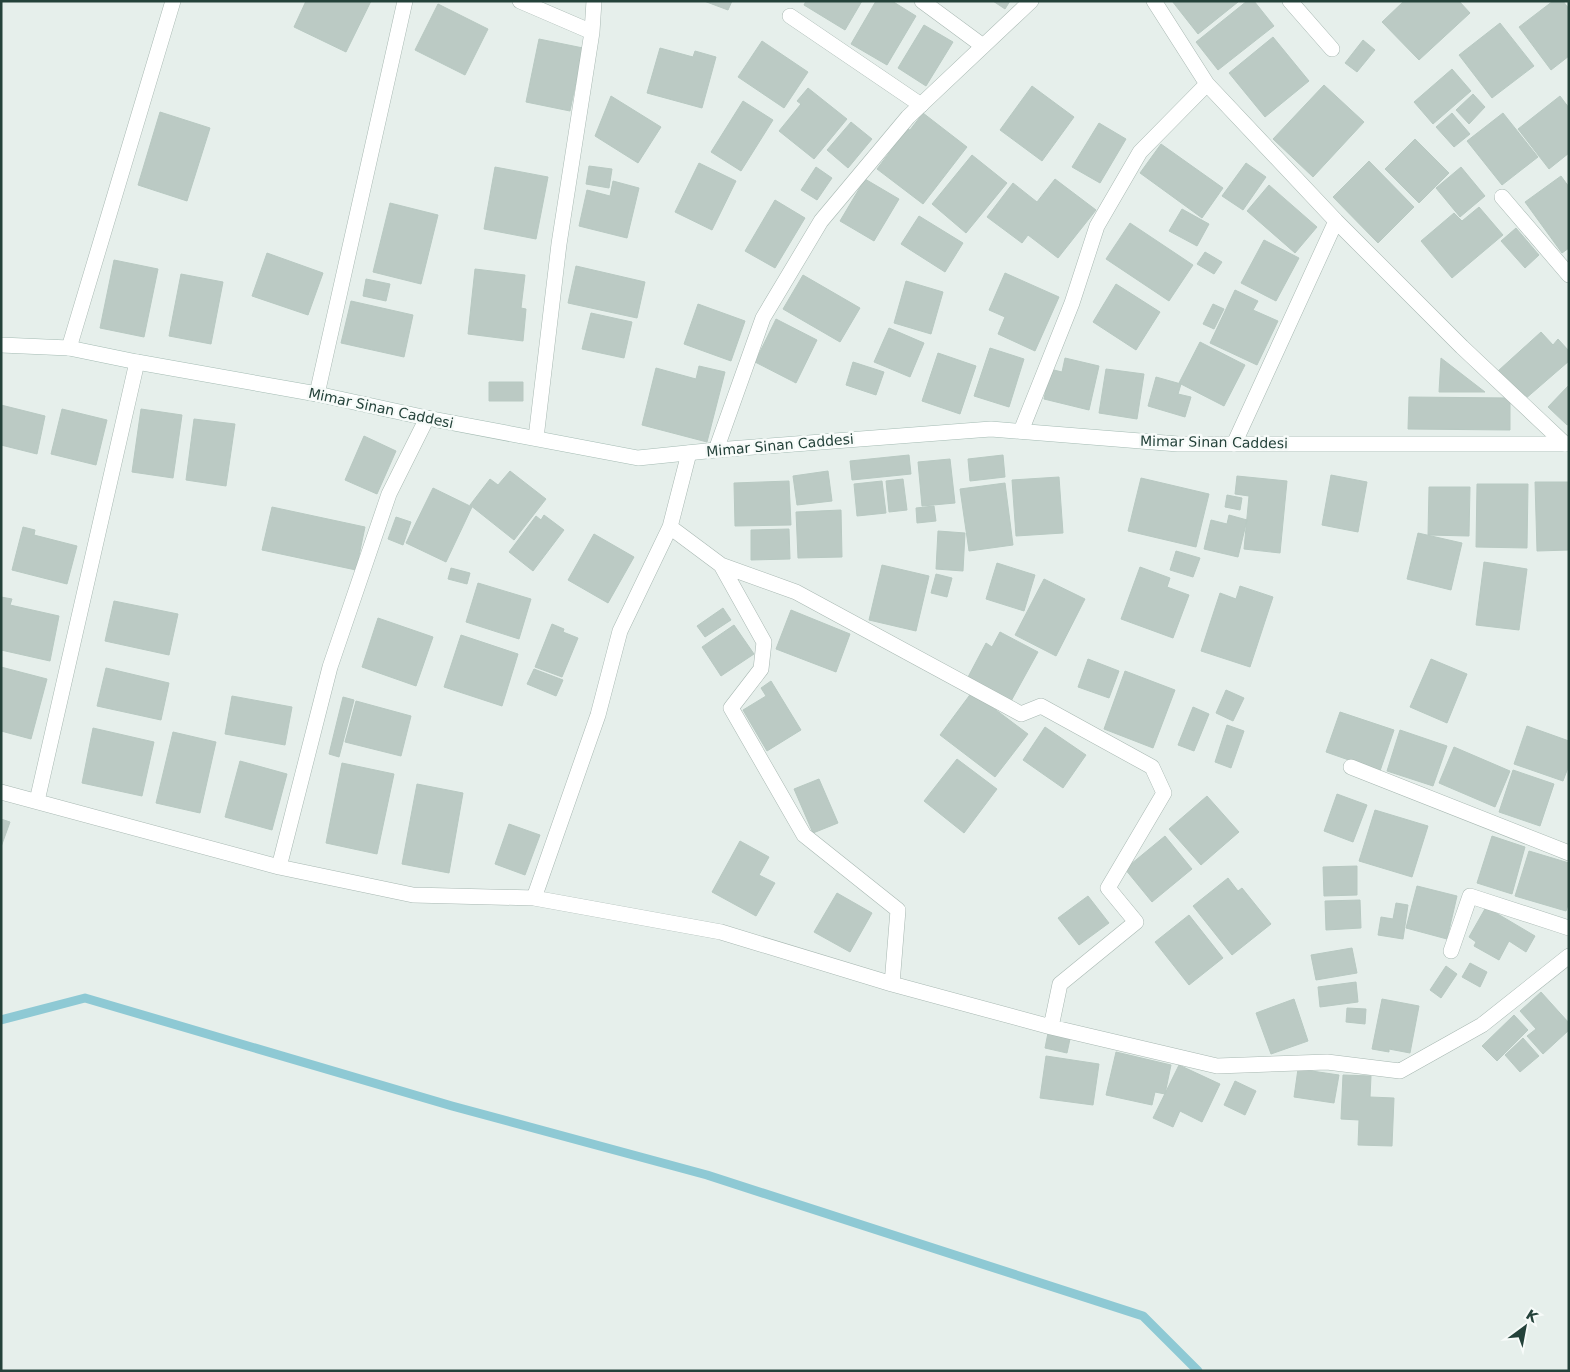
<svg xmlns="http://www.w3.org/2000/svg" width="1570" height="1372" viewBox="0 0 1570 1372" font-family="'DejaVu Sans',sans-serif">
  <style>
    .lines { fill: none; stroke-linecap: round; stroke-linejoin: round }
    .stream { stroke: #8ec9d4; stroke-width: 9 }
    .building { fill: #bbcac4; stroke: #b8c9c2 }
    .lane-casing { stroke: #a8b8b2; stroke-width: 16 }
    .street-casing { stroke: #a8b8b2; stroke-width: 16 }
    .secondary-casing { stroke: #a4bbb3; stroke-width: 16 }
    .lane { stroke: #fff; stroke-width: 15 }
    .street { stroke: #fff; stroke-width: 15 }
    .secondary { stroke: #fff; stroke-width: 15 }
    .labels { text-anchor: middle; dominant-baseline: central; stroke-width: 5; stroke-linejoin: round; paint-order: stroke }
    .street-label { font-size: 14px; fill: #24423a; stroke: #f7fbf9 }
  </style>
  <rect width="100%" height="100%" fill="#e6efeb"/>
  <g class="lines">
    <path class="stream" d="M1 1020 85 998 452 1106 707 1175 1143 1316 1198 1371"/>
  </g>
  <path class="building" d="M306 1H371L346 52 294 27Z
    M704 1H732L728 10Z
    M806 1H862L845 30 804 5Z
    M876 1H892L916 16 887 65 851 44Z
    M993 1H1010L1005 9Z
    M1172 1H1237L1238 2 1198 34Z
    M1247 1H1254L1274 26 1218 70 1196 42Z
    M1404 1H1459L1470 13 1419 60 1382 22Z
    M1553 1H1563L1569 9V56L1551 70 1519 27Z
    M438 4 488 29 465 75 415 50Z
    M1500 23 1534 66 1492 98 1459 55Z
    M924 25 953 42 926 86 898 68Z
    M1273 37 1309 81 1265 117 1229 73Z
    M539 39 583 48 570 111 526 102Z
    M1363 40 1375 50 1357 72 1345 63Z
    M762 41 808 72 784 108 738 77Z
    M660 48 693 57 695 51 716 57 702 108 647 93Z
    M1452 69 1471 91 1433 124 1414 102Z
    M1324 85 1364 122 1313 177 1273 139Z
    M1032 86 1074 117 1042 161 1000 130Z
    M808 88 847 119 814 159 779 131 801 104 797 101Z
    M1473 94 1485 107 1469 124 1456 110Z
    M611 96 661 127 638 163 595 136Z
    M1560 96 1569 108V153L1549 169 1518 129Z
    M743 101 773 120 741 171 711 152Z
    M160 112 210 128 187 201 138 185Z
    M923 113 967 147 923 204 877 169 907 129 910 130Z
    M1452 113 1470 134 1454 147 1436 127Z
    M1503 113 1538 157 1502 185 1467 141Z
    M851 122 872 139 848 168 827 150Z
    M1099 123 1126 139 1100 183 1072 167Z
    M1415 139 1449 173 1419 203 1385 169Z
    M1161 144 1223 188 1202 218 1140 173Z
    M972 155 1007 183 966 233 932 204Z
    M1369 161 1414 207 1378 243 1333 197Z
    M699 163 736 181 712 230 675 212Z
    M1246 163 1266 177 1243 210 1222 196Z
    M589 166 612 169 609 188 586 184Z
    M495 167 548 177 536 239 484 229Z
    M816 167 832 178 817 200 801 190Z
    M1461 167 1485 196 1460 217 1436 188Z
    M1561 176 1569 187V248L1562 253 1525 202Z
    M865 179 899 199 874 241 840 221Z
    M1055 179 1096 210 1058 258 1028 235 1022 243 987 217 1013 183 1037 202Z
    M613 181 639 188 627 238 579 226 587 190 610 196Z
    M1269 185 1317 227 1295 253 1247 211Z
    M775 200 805 218 775 268 745 251Z
    M390 203 438 215 421 284 373 272Z
    M1479 207 1503 235 1452 278 1421 241 1454 213 1462 221Z
    M1182 209 1209 224 1197 246 1169 231Z
    M919 216 963 243 945 272 901 244Z
    M1130 223 1193 265 1169 301 1106 259Z
    M1516 228 1539 255 1525 268 1501 241Z
    M1264 240 1299 258 1276 301 1241 283Z
    M1205 252 1222 262 1214 274 1197 264Z
    M267 253 323 273 308 315 252 296Z
    M114 260 158 269 144 337 100 328Z
    M576 266 645 282 637 318 568 303Z
    M475 269 525 275 521 308 526 309 523 341 468 334Z
    M1005 273 1059 297 1035 351 998 334 1005 317 989 310Z
    M181 274 223 282 211 344 169 336Z
    M803 275 860 308 840 342 783 309Z
    M366 279 390 284 386 301 363 296Z
    M906 281 943 292 931 334 894 323Z
    M1116 284 1160 312 1136 350 1093 322Z
    M1235 290 1258 301 1253 310 1278 321 1257 365 1210 343Z
    M351 301 413 315 404 357 341 343Z
    M698 304 745 321 731 361 684 344Z
    M1213 304 1224 309 1214 329 1203 324Z
    M591 313 632 322 624 358 582 349Z
    M776 319 817 340 796 383 755 362Z
    M889 328 924 343 910 377 874 362Z
    M1541 332 1553 345 1558 339 1569 351V361L1524 400 1498 371Z
    M1200 342 1245 365 1224 406 1179 383Z
    M990 348 1024 359 1009 407 974 396Z
    M938 353 976 366 960 414 922 401Z
    M1065 358 1099 366 1089 410 1044 399 1050 369 1062 372Z
    M1441 358 1485 392H1439Z
    M853 362 884 372 876 395 846 385Z
    M699 366 725 372 707 442 642 425 656 368 696 379Z
    M1106 369 1144 374 1137 419 1099 413Z
    M1156 377 1181 384 1178 394 1191 397 1185 417 1148 406Z
    M489 382H523V401H489Z
    M1569 385V424L1567 425 1548 407Z
    M1409 397 1510 398V430L1408 429Z
    M1 405 45 416 37 454 1 445Z
    M62 409 107 420 96 465 51 454Z
    M141 409 182 415 173 478 132 472Z
    M194 419 235 424 226 486 186 480Z
    M364 436 396 451 377 494 345 480Z
    M909 455 911 474 852 480 850 461Z
    M1003 455 1005 477 970 481 968 459Z
    M950 459 955 503 922 506 918 462Z
    M510 471 546 499 514 540 470 505 490 479 498 485Z
    M828 471 832 501 797 505 793 476Z
    M1331 475 1367 482 1358 532 1322 525Z
    M1237 476 1287 481 1280 553 1244 549 1249 496 1235 494Z
    M1059 477 1063 533 1016 536 1012 480Z
    M1141 478 1209 494 1196 547 1128 531Z
    M903 479 907 510 889 512 886 481Z
    M789 481 791 525 735 526 734 483Z
    M882 481 886 513 857 516 854 484Z
    M1535 482H1569V550L1537 551Z
    M1005 483 1013 545 969 551 960 489Z
    M1477 484H1528L1527 548 1476 547Z
    M1429 487H1470L1469 536 1428 535Z
    M433 488 472 507 446 562 406 543Z
    M1227 495 1242 498 1240 510 1225 507Z
    M934 506 936 521 917 523 916 508Z
    M272 507 365 527 356 570 262 550Z
    M841 510 842 557 798 558 796 512Z
    M544 515 564 530 533 571 509 552 536 516 541 520Z
    M1229 515 1247 520 1238 557 1204 549 1211 520 1227 524Z
    M396 517 411 522 403 545 388 539Z
    M23 527 35 530 34 535 77 546 67 584 12 570Z
    M789 529 790 559 751 560V530Z
    M938 531 965 533 963 571 936 569Z
    M1418 533 1462 543 1451 590 1407 579Z
    M594 534 634 557 608 603 568 580Z
    M1176 551 1200 558 1193 577 1170 570Z
    M1484 562 1527 569 1519 630 1476 625Z
    M997 563 1035 575 1024 611 986 599Z
    M882 565 929 576 916 631 869 620Z
    M1140 567 1170 578 1167 587 1189 595 1173 638 1121 619Z
    M451 568 470 573 467 584 448 579Z
    M936 574 952 578 947 597 931 593Z
    M1044 579 1085 599 1056 656 1015 635Z
    M478 583 531 599 519 639 466 622Z
    M1240 586 1273 597 1250 667 1201 651 1220 593 1236 599Z
    M1 597 12 599 10 605 59 616 50 661 1 650Z
    M114 601 178 614 169 655 105 641Z
    M723 608 731 620 705 637 697 626Z
    M791 610 850 634 836 672 776 649Z
    M378 618 433 637 416 686 362 667Z
    M552 624 564 629 563 632 578 638 562 677 535 667Z
    M734 625 754 654 721 676 702 647Z
    M1000 632 1038 652 1010 703 967 679 986 643 992 647Z
    M461 635 518 654 502 706 444 687Z
    M1088 659 1119 671 1109 698 1078 687Z
    M1431 659 1467 674 1447 723 1410 707Z
    M1 667 47 679 31 739 1 731Z
    M106 668 169 683 161 720 97 706Z
    M534 669 563 680 556 696 527 684Z
    M1125 671 1175 690 1153 748 1104 729Z
    M771 681 801 730 767 751 743 710 766 696 761 688Z
    M1226 690 1244 698 1233 721 1216 713Z
    M972 692 1028 734 995 777 940 735Z
    M232 696 292 707 285 745 225 734Z
    M343 697 354 700 339 757 329 754Z
    M356 701 411 716 401 756 345 742Z
    M1193 707 1209 714 1194 751 1178 745Z
    M1340 712 1394 730 1380 771 1326 752Z
    M1227 725 1244 731 1231 768 1215 762Z
    M1527 726 1569 741V765L1563 781 1514 764Z
    M1045 727 1086 755 1063 788 1023 760Z
    M93 728 154 742 142 796 82 783Z
    M1400 730 1447 746 1433 786 1387 771Z
    M173 732 216 742 200 813 156 803Z
    M1454 747 1510 771 1495 807 1439 783Z
    M957 759 997 789 964 833 924 801Z
    M240 761 287 774 272 830 225 817Z
    M342 763 394 774 377 854 326 843Z
    M1513 770 1554 784 1540 826 1499 812Z
    M819 779 838 823 813 833 794 789Z
    M417 784 463 793 449 873 402 864Z
    M1337 794 1367 805 1353 842 1324 831Z
    M1207 796 1239 832 1201 865 1169 829Z
    M1375 810 1428 826 1412 877 1359 861Z
    M1 819 10 822 1 847Z
    M509 824 540 835 525 875 495 864Z
    M1165 836 1192 869 1152 902 1125 869Z
    M1492 836 1525 847 1512 894 1477 883Z
    M740 841 769 857 759 875 775 883 756 916 712 892Z
    M1529 851 1569 863V902L1566 911 1515 896Z
    M1357 866V895L1324 896 1323 867Z
    M1228 878 1238 891 1242 888 1271 924 1232 955 1193 906Z
    M1417 886 1457 896 1447 939 1406 928Z
    M837 893 872 913 850 952 814 932Z
    M1088 896 1109 923 1079 945 1058 918Z
    M1360 900 1361 928 1326 930 1325 901Z
    M1396 903 1408 905 1403 939 1378 935 1381 917 1393 919Z
    M1486 907 1535 936 1526 952 1509 941 1499 960 1474 946 1476 942 1469 937Z
    M1189 915 1223 958 1189 985 1155 942Z
    M1352 948 1357 973 1316 980 1311 955Z
    M1470 963 1487 972 1480 987 1462 977Z
    M1446 966 1457 974 1441 998 1430 990Z
    M1356 982 1358 1002 1320 1007 1318 987Z
    M1541 992 1569 1023V1030L1543 1054 1527 1036 1536 1029 1520 1011Z
    M1294 999 1308 1041 1271 1054 1256 1013Z
    M1382 999 1419 1006 1410 1053 1389 1049V1052L1372 1049Z
    M1347 1008 1366 1009 1365 1024 1346 1022Z
    M1514 1015 1528 1030 1497 1061 1482 1046Z
    M1048 1033 1070 1039 1067 1053 1045 1048Z
    M1523 1038 1539 1056 1520 1072 1505 1055Z
    M1116 1052 1171 1065 1165 1094 1155 1092 1152 1105 1106 1095Z
    M1046 1056 1099 1064 1093 1105 1040 1098Z
    M1179 1065 1220 1084 1202 1122 1180 1111 1173 1127 1153 1118Z
    M1298 1069 1339 1075 1334 1103 1294 1097Z
    M1343 1075 1371 1076 1370 1097 1394 1098 1392 1146 1358 1145 1359 1120 1341 1119Z
    M1235 1081 1256 1091 1245 1115 1224 1105Z"/>
  <g class="lines">
    <g class="lane-casing">
      <path id="lane" d="M922 1 983 46
        M1290 1 1332 49
        M790 16 921 105
        M1502 197 1569 275
        M1451 951 1470 896 1569 928"/>
    </g>
    <g class="street-casing">
      <path id="street" d="M520 1 592 32
        M1154 1 1207 84 1336 221 1462 347 1565 444
        M69 348 173 1
        M317 394 405 1
        M1021 431 1072 303 1097 226 1140 152 1207 84
        M536 438 559 244 592 32 594 1
        M1234 444 1336 221
        M716 450 763 318 821 221 908 117 1031 1
        M670 527 721 565 796 592 1021 714 1041 706 1152 767 1164 793 1108 888 1136 922 1060 984 1051 1027
        M721 565 764 642 761 669 731 708 804 835 898 910 892 984
        M1351 767 1569 853
        M1 792 279 867 413 895 534 898 721 932 892 984 1051 1027 1217 1066 1327 1062 1400 1071 1482 1025 1569 956
        M37 801 137 362
        M279 867 330 667 389 494 427 418
        M534 898 598 715 620 631 670 527 689 453"/>
    </g>
    <g class="secondary-casing">
      <path id="secondary" d="M1 345 69 348 137 362 317 394 427 418 638 458 716 450 991 429 1178 444H1569"/>
    </g>
    <use href="#lane" class="lane"/>
    <use href="#street" class="street"/>
    <use href="#secondary" class="secondary"/>
  </g>
  <g class="labels">
    <g class="street-label">
      <text transform="translate(381 408) rotate(12)">Mimar Sinan Caddesi</text>
      <text transform="translate(1214 442) rotate(1)">Mimar Sinan Caddesi</text>
      <text transform="translate(780 445) rotate(-5)">Mimar Sinan Caddesi</text>
    </g>
  </g>
  <rect width="1570" height="1372" fill="none" stroke="#24423a" stroke-width="5"/>
  <g transform="translate(1525 1327) rotate(32)" stroke="#f7fbf9" stroke-width="4" paint-order="stroke">
  <path d="M0-4L9 19L0 12L-9 19Z" fill="#24423a"/>
  <text y="-8" font-size="14" font-weight="bold" text-anchor="middle" fill="#24423a">K</text>
  </g>
</svg>
